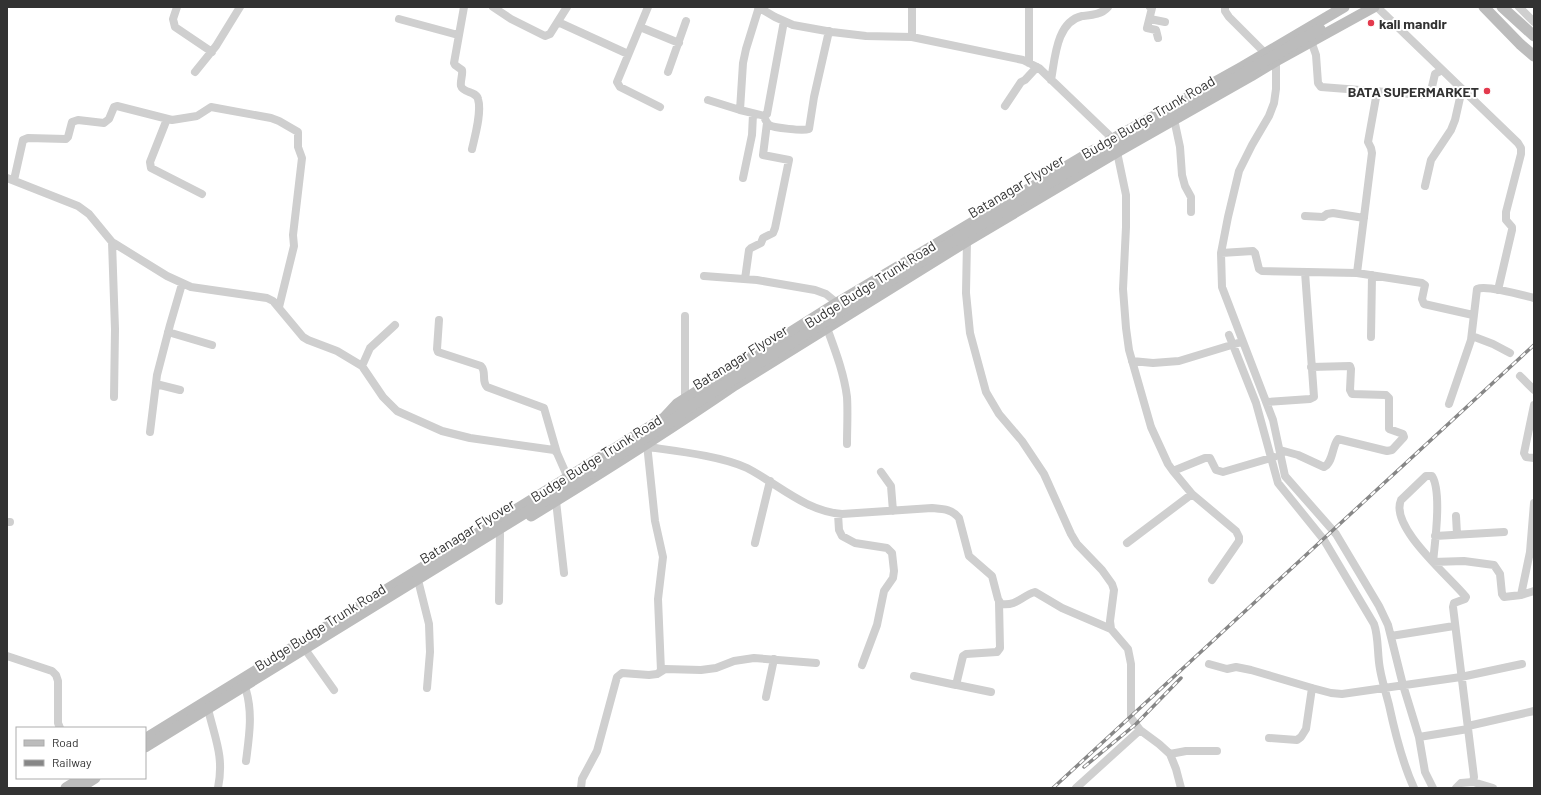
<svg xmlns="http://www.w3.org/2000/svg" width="1541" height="795" viewBox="0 0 1541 795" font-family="Barlow,sans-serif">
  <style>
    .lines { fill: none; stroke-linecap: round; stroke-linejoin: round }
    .street { stroke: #cfcfcf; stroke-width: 8 }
    .secondary { stroke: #bcbcbc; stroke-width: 11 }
    .rail-casing { stroke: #878787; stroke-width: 3.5 }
    .rail { stroke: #fff; stroke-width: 2; stroke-dasharray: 6; stroke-linecap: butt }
    .secondary-bridge { stroke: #bcbcbc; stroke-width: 11 }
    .poi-dot { fill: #e33a4d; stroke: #fff; stroke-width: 1.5 }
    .labels { text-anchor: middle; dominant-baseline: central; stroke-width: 4; stroke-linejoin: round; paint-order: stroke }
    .poi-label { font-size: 14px; font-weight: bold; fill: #323232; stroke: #fff; text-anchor: start }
    .street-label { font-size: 14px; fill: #323232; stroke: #fff }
  </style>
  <rect width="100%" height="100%" fill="#fff"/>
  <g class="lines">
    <path class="street" d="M177 7 173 19 175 27 212 52
      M464 7 454 63 455 65 462 70C463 75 460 81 461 86 463 93 476 91 478 99 482 112 475 136 472 149
      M493 7 511 19 545 36 550 34 567 7
      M648 7 617 82 620 87 660 107
      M758 7 775 17 793 25 832 32 866 36 912 37 1023 60 1039 68 1113 139 1117 152 1126 195V227L1123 289 1126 328 1129 350 1151 427 1168 464 1173 471 1192 494 1236 531 1239 537V541L1212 580
      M912 7V37
      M1029 7V63
      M1150 7 1152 8 1147 28 1156 30 1158 38
      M1225 7V11L1229 17 1265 53
      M1377 7 1518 143 1521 148V154L1506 212V220L1512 227V230L1498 290
      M1519 7 1534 22
      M399 19 458 35
      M1150 19 1165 22
      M558 22 628 54
      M640 27 679 43
      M1311 41 1316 55 1318 83 1321 87 1425 95 1429 94 1431 91 1435 74 1442 70
      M1276 61V89L1274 103 1269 116 1252 145 1239 171 1228 217 1221 253 1222 287 1273 420 1285 476 1336 534 1379 606 1388 625 1403 685 1419 737 1425 772 1433 788
      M195 72 216 46 240 7
      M668 72 686 21
      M1051 80C1055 59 1056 22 1082 16 1091 15 1101 15 1108 7
      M708 100 740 110 765 116 767 114 784 21
      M1005 106 1021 82 1025 80 1037 67
      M740 110 743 63 746 49 759 7
      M167 119 150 162 151 168 202 194
      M765 119C766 121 767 123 769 125 774 128 803 131 809 129L814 97 829 31
      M1174 119 1180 147 1182 175 1185 186 1191 197V212
      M7 178 78 206 89 214 112 242 167 276 191 287 267 298 273 301 303 337 308 340 337 351 362 366 383 397 397 411 442 431 470 438 554 450 557 453 568 478
      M743 178 752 135 753 114
      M14 180 23 140 28 138 66 139 68 137 72 122 78 120 104 123 109 119 114 107 117 106 172 120 197 116 211 107 271 118 279 121 298 132V147L302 158 293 235 294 246 279 307
      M1425 186 1431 160 1451 130 1455 120 1462 89
      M1305 216 1323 217 1327 214 1333 213 1364 218
      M967 241 966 293 970 333 986 392 999 414 1022 441 1044 474 1071 534 1077 544 1102 570 1112 584 1114 590 1110 621 1111 629 1128 649 1131 664V718L1140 730 1159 744 1170 754 1176 769 1181 788
      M112 242 115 329 114 397
      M1221 253 1253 251 1255 253 1259 269 1262 271 1357 273 1422 283 1425 285 1422 299 1424 304 1473 315
      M1357 273 1372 153 1371 148 1368 142 1377 92
      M704 276 757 280 815 290 826 294 837 303
      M745 279 749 250 751 248 761 243 763 238 773 233 775 228 789 160 763 155 767 123
      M439 320 437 349 438 352 481 366C487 372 481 381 487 387L544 408 557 453
      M827 328C835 350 844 373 847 397 848 412 847 429 847 444
      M168 332 212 345
      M1229 335 1256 403 1278 483 1324 540 1374 624C1379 638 1377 654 1380 669 1382 681 1386 693 1389 705 1395 733 1402 762 1414 788
      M1472 336 1493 344 1510 353
      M1371 337 1372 275
      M1132 361 1153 363 1179 361 1238 343
      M362 366 370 348 395 325
      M1520 376 1534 390
      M156 384 180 390
      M685 398V316
      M1267 402 1310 399 1314 397 1305 272
      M1449 404 1471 340 1477 289C1487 285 1522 295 1534 298
      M1534 405 1524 453 1526 457 1534 458
      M150 432 157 375 170 325 182 284
      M647 444 655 521 663 557 658 599 661 671
      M648 447C676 451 722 456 747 468 778 484 805 511 842 514L932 508C943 509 952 509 959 518L969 556 992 576 998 599 1001 604C1018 606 1021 596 1035 592L1062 608 1111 629
      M1280 450 1298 455 1324 467C1333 463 1332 446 1338 439L1387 451 1392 450 1404 437 1403 434 1389 429V398L1386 395 1352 394 1350 390 1351 369 1350 366 1311 367
      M1173 471 1205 458H1210L1216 470 1223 472 1274 457
      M881 472 891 486 893 511
      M556 501 564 573
      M838 514 839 530 842 536 855 543 887 548 892 553 894 571 893 578 884 591 877 625 862 665
      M1456 516 1457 534
      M7 522H10
      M1435 536 1504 532
      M755 543 770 481
      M1127 543 1192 494
      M419 584 429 624 430 652 427 688
      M1521 595 1530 552 1534 503
      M499 601 500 534
      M1391 636 1454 626
      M307 652 334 690
      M7 656 52 671 56 675 58 681V723L60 728
      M1209 664 1227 669 1236 667 1251 670 1312 688 1331 693 1342 694 1461 677 1522 664
      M914 676 956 685 963 656 966 654 997 652 1000 648 999 602
      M957 685 991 692
      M766 697 774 659
      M209 713C216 741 224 758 218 788
      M1468 726 1534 711
      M1419 737 1468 729
      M1269 738 1297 740 1301 737 1306 729 1312 688
      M1170 754 1186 751H1217
      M246 761C249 737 253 714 246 690
      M1473 782 1493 788
      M581 788 582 779 597 751 617 677 622 673 649 675 657 674 665 669 701 670 716 668 734 661 754 658 816 663
      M1076 788 1140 730
      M1456 788 1461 783 1473 782 1474 777 1453 607 1454 603 1465 599 1466 597C1450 577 1389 527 1401 500L1426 476H1432C1442 492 1435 542 1433 562L1464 561 1494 565 1500 574 1502 594 1504 597 1521 595 1534 591"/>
    <path class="secondary" d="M1484 7 1520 44 1534 56
      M1502 7 1534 36
      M1109 141 1242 67 1344 7
      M531 516C600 474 668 431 735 385L967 241 1117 152 1251 76 1276 61 1374 7
      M145 739 664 418 677 404 837 303 1094 150
      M66 788 82 778
      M79 788 95 778"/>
    <g class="rail-casing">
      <path id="rail" d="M1084 767 1136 724 1181 678
        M1053 788 1534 345"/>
    </g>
    <use href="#rail" class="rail"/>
    <path class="secondary-bridge" d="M145 747 582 478 672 421 691 406 958 238 1114 144 1222 86 1320 29"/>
  </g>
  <g class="poi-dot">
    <circle cx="1371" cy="23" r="4"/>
    <circle cx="1487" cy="91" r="4"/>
  </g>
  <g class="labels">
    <g class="poi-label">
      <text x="1379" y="23">kali mandir</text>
      <text x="1479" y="91" text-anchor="end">BATA SUPERMARKET</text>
    </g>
    <g class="street-label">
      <text transform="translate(1148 117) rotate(-30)">Budge Budge Trunk Road</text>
      <text transform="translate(1016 186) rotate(-31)">Batanagar Flyover</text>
      <text transform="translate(870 284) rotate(-32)">Budge Budge Trunk Road</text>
      <text transform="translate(740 357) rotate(-32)">Batanagar Flyover</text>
      <text transform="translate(596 458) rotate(-32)">Budge Budge Trunk Road</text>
      <text transform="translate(467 531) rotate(-32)">Batanagar Flyover</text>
      <text transform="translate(320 627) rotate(-32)">Budge Budge Trunk Road</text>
    </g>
  </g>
  <rect width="1541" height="795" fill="none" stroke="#323232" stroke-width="16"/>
  <rect x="16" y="727" width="130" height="52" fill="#ffffff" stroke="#adadad"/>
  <rect x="24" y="740" width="20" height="6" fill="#bcbcbc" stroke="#adadad"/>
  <text x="52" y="747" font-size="12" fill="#323232">Road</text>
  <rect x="24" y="760" width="20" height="6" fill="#878787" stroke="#adadad"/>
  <text x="52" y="767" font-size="12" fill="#323232">Railway</text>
</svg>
